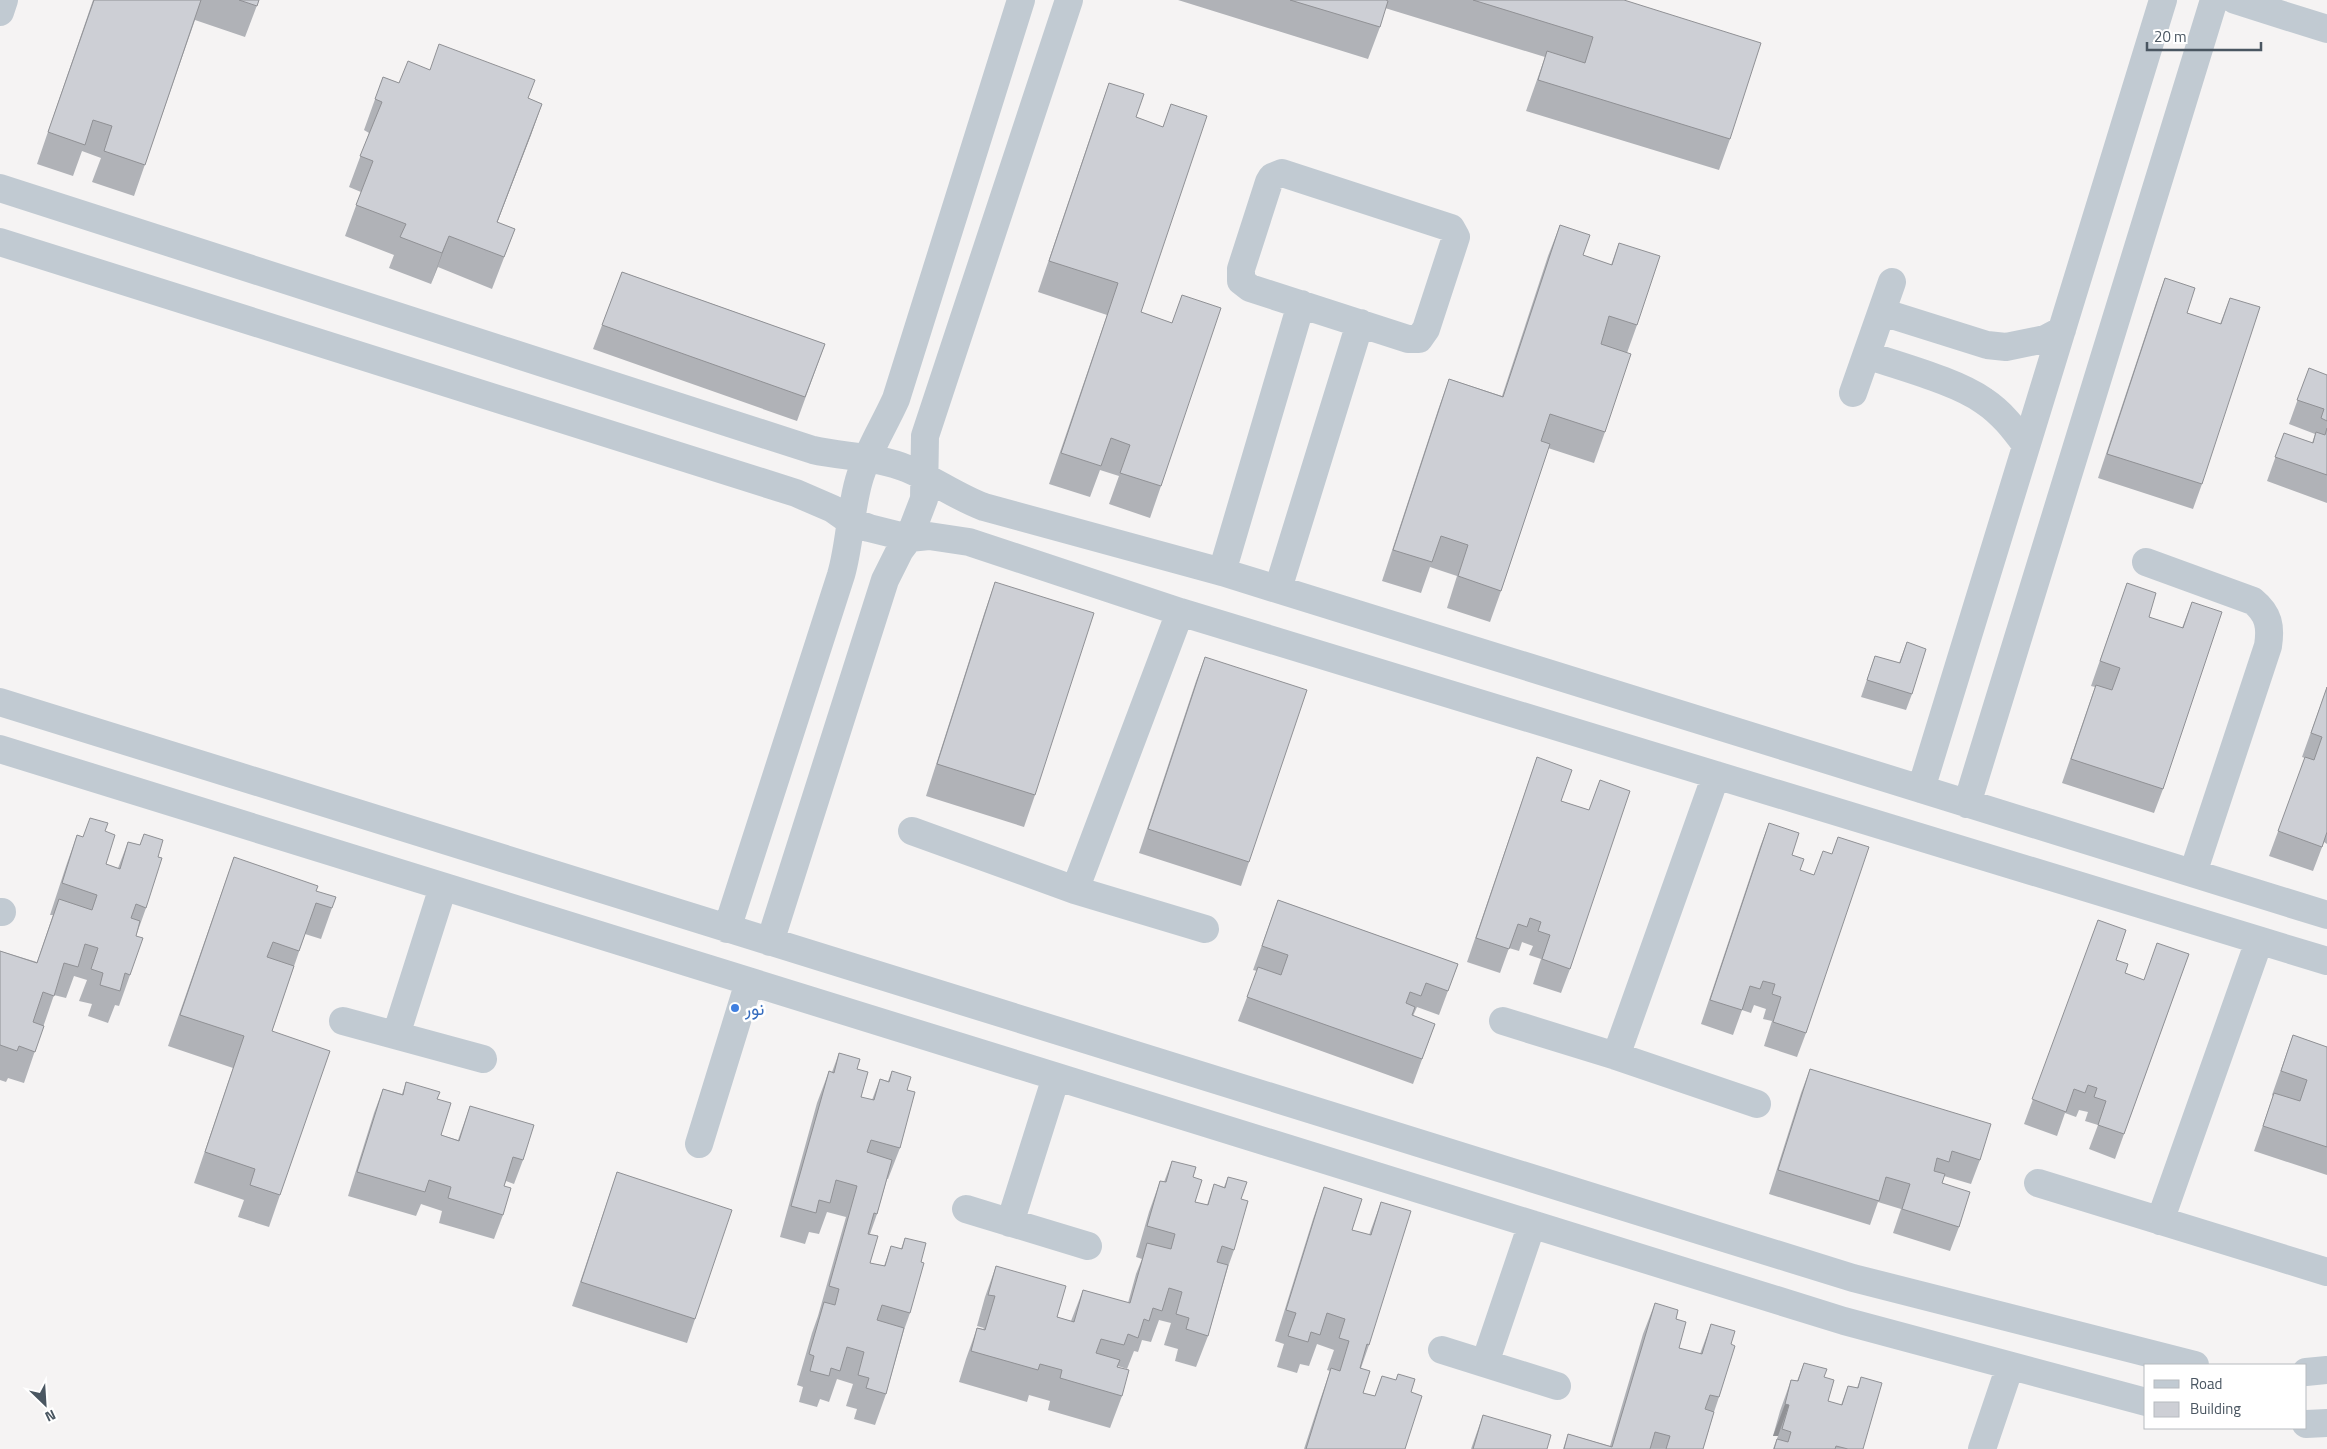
<svg xmlns="http://www.w3.org/2000/svg" width="2327" height="1449" viewBox="0 0 2327 1449" font-family="'Titillium Web',Vazirmatn,sans-serif">
  <style>
    .lines { fill: none; stroke-linecap: round; stroke-linejoin: round }
    .minor { stroke: #c1cad2; stroke-width: 28 }
    .wall { fill: #b0b2b7 }
    .shaded-wall { fill: #909195 }
    .building { fill: #cdcfd5; stroke: #909195 }
    .shop-dot { fill: #3f7fe0; stroke: #fff; stroke-width: 2 }
    .labels { text-anchor: middle; dominant-baseline: central; stroke-width: 5; stroke-linejoin: round; paint-order: stroke }
    .shop-label { font-size: 18px; fill: #366cbe; stroke: #fff; text-anchor: start }
  </style>
  <rect width="100%" height="100%" fill="#f5f3f3"/>
  <g class="lines">
    <path class="minor" d="M2235 0 2327 29
      M0 12 4 0
      M1282 173 1451 228 1456 237 1426 329 1419 339H1408L1250 288 1241 281V269L1269 182 1272 177Z
      M0 188 813 450C844 457 878 456 908 469 934 480 957 497 984 507L1222 572 2327 915
      M0 242 796 493 833 509 850 521 869 528 909 538 929 536 969 542 1180 612 2327 961
      M1882 312 1987 345 2006 347 2045 339 2062 330
      M1867 355C1901 367 1956 381 1984 401 2002 413 2014 429 2026 445
      M1853 393 1892 282
      M2146 562 2253 601C2269 614 2271 627 2268 646L2193 873
      M1222 572 1301 304
      M1278 589 1360 323
      M0 702 1853 1278 2195 1365
      M0 749 1844 1321 2146 1402
      M1921 789 2163 0
      M1967 804 2214 0
      M912 831 1075 890 1205 929
      M1075 890 1180 612
      M0 912H2
      M727 929 841 575C850 544 850 511 859 480 867 452 884 426 896 399L1021 0
      M770 942 885 580 900 550 909 538 924 499 925 436 1069 0
      M343 1021 483 1059
      M1503 1021 1616 1056 1757 1104
      M396 1035 443 887
      M1616 1056 1716 775
      M699 1144 749 982
      M2038 1183 2327 1272
      M966 1209 1088 1246
      M2160 1221 2259 941
      M1010 1223 1056 1077
      M1442 1350 1557 1386
      M1485 1363 1532 1224
      M2306 1372 2327 1370
      M2306 1424 2327 1423
      M1982 1449 2010 1366"/>
  </g>
  <path class="wall" d="M93 0H259L245 37 195 20 134 196 92 182 101 158 82 151 73 176 37 164Z
    M1178 0H1624L1730 139 1719 170 1526 111 1545 57 1385 8 1380 27 1368 59Z
    M430 70 528 98 542 104 497 223 515 229 492 289 438 267 431 284 389 268 394 255 345 236 361 192 349 187 369 133 364 130 383 77 399 83Z
    M1109 83 1136 117 1163 127 1171 104 1141 312 1172 323 1182 295 1161 486 1150 518 1109 504 1119 476 1100 470 1090 497 1049 484 1107 315 1038 292 1098 114Z
    M1560 225 1583 255 1611 265 1619 243 1637 325 1627 353 1605 432 1594 463 1548 448 1501 591 1490 622 1447 608 1457 576 1430 567 1421 593 1382 581 1438 410 1449 379 1502 396 1548 256Z
    M622 272 825 344 797 421 593 349Z
    M2165 278 2187 313 2220 324 2230 298 2202 484 2193 509 2098 478 2156 303Z
    M2309 368 2327 375V503L2267 481 2284 433 2312 443 2315 434 2289 424Z
    M995 582 1035 795 1024 827 926 796 984 614Z
    M2127 583 2149 617 2182 628 2192 602 2163 789 2154 813 2062 783 2095 687 2091 686Z
    M1907 642 1912 694 1906 710 1861 697 1875 656 1899 663Z
    M1205 657 1249 862 1241 886 1139 853 1196 681Z
    M2327 687V844L2324 842 2313 871 2269 856 2305 758 2302 757Z
    M1537 757 1561 801 1589 810 1600 780 1570 969 1561 993 1533 984 1541 959 1529 955 1533 946 1522 942 1519 951 1509 948 1500 973 1467 962Z
    M1769 823 1792 855 1800 870 1814 875 1832 854 1838 837 1806 1033 1797 1057 1764 1046 1772 1021 1763 1019 1766 1009 1754 1005 1751 1013 1742 1010 1733 1035 1701 1024 1760 847Z
    M105 831 106 864 118 868 128 842 140 845 144 834 158 857 146 908 136 936 130 975 119 1006 115 1005 108 1023 88 1016 92 1004 79 1001 87 980 74 976 66 998 54 995 24 1083 8 1078 6 1082 0 1080V951L37 962 53 915H50L66 866 77 835 83 837Z
    M234 857 332 908 321 939 305 934 272 1031 280 1195 269 1227 238 1217 244 1200 194 1183 233 1068 168 1046Z
    M1278 900 1458 964 1439 1015 1417 1007 1413 1016 1435 1024 1413 1084 1238 1021 1257 971 1253 970Z
    M2098 920 2116 960 2125 973 2144 980 2189 954 2115 1159 2089 1149 2098 1125 2085 1121 2088 1112 2079 1110 2076 1117 2065 1113 2057 1136 2024 1124Z
    M2293 1035 2327 1047V1175L2254 1151 2273 1096 2272 1095Z
    M839 1053 857 1069 861 1097 872 1100 880 1079 888 1081 892 1071 907 1090 900 1148 888 1179H887L877 1214 870 1234V1263L884 1266 891 1246 901 1249 905 1238 921 1262 910 1313 904 1330 886 1394 875 1425 854 1419 857 1409 846 1406 853 1384 837 1379 829 1402 820 1399 817 1407 799 1402 803 1387 797 1385 812 1333 818 1316 846 1217 827 1212 819 1234 809 1232 805 1244 780 1237 817 1103 829 1071 832 1072Z
    M1810 1069 1980 1160 1971 1184 1944 1176 1942 1183 1959 1227 1950 1251 1893 1233 1901 1209 1878 1202 1870 1225 1769 1194 1801 1093Z
    M406 1082 437 1099 441 1135 458 1140 470 1106 523 1160 514 1184 506 1181 504 1186 503 1215 494 1239 439 1223 442 1211 421 1204 416 1216 348 1196 374 1113 383 1089 402 1094Z
    M1172 1161 1193 1177 1195 1202 1207 1205 1214 1184 1224 1187 1228 1177 1241 1199 1234 1250 1228 1267 1208 1336 1196 1367 1175 1361 1178 1349 1164 1345 1171 1323 1159 1320 1151 1342 1142 1340 1138 1352 1134 1351 1127 1369 1118 1366 1122 1396 1110 1428 1048 1410 1050 1401 1029 1395 1027 1402 959 1382 966 1359 977 1328 983 1329 984 1328 977 1326 985 1297 996 1266 1057 1317 1071 1321 1083 1290 1128 1303 1136 1274 1142 1259 1136 1257 1149 1212 1160 1181 1164 1182Z
    M617 1172 695 1319 687 1343 572 1306 609 1196Z
    M1324 1187 1352 1230 1369 1235 1381 1202 1369 1345 1361 1368 1363 1393 1375 1396 1382 1376 1411 1392 1405 1449H1304L1320 1400 1330 1371 1327 1370 1334 1350 1317 1344 1309 1366 1300 1364 1297 1373 1277 1367 1284 1344 1275 1341 1313 1219Z
    M1655 1303 1676 1319 1679 1348 1700 1354 1711 1324 1731 1344 1719 1397 1714 1412 1703 1449H1563L1568 1434 1610 1446 1643 1334Z
    M1804 1363 1824 1377 1828 1401 1841 1405 1848 1386 1857 1388 1861 1377 1863 1449H1773L1778 1436H1773L1780 1411 1791 1380 1797 1381Z
    M1483 1415 1547 1449H1471Z"/>
  <path class="shaded-wall" d="M542 104 531 135 485 254 497 222Z
    M449 236 431 284 442 253Z
    M1785 1404 1789 1405 1778 1436H1773Z"/>
  <path class="building" d="M94 0H201L145 165 104 151 112 126 93 120 85 145 48 132Z
    M239 0H259L257 6Z
    M1290 0H1386L1388 1 1380 27Z
    M1473 0H1624L1761 43 1730 139 1538 80 1547 51 1585 63 1593 37Z
    M439 44 535 80 528 98 542 104 497 222 515 229 504 257 449 236 442 253 400 237 406 224 356 205 373 161 360 156 382 102 375 99 383 77 399 83 408 61 430 70Z
    M1109 83 1144 94 1136 117 1163 127 1171 104 1207 116 1141 312 1172 323 1182 295 1221 308 1161 486 1120 473 1130 445 1111 438 1101 466 1061 453 1118 283 1049 261Z
    M1560 225 1590 235 1583 255 1612 265 1619 243 1660 256 1637 325 1609 316 1601 344 1631 354 1605 432 1550 414 1541 441 1550 444 1501 591 1458 576 1468 545 1441 536 1432 562 1393 550 1449 379 1503 397Z
    M622 272 825 344 805 397 602 325Z
    M2165 278 2195 288 2187 313 2221 324 2230 298 2260 307 2202 484 2107 454Z
    M2309 368 2327 375V421L2321 418 2324 409 2297 400Z
    M2327 428V475L2275 457 2284 433 2313 443 2316 432 2325 435Z
    M995 582 1094 613 1035 795 937 764Z
    M2127 583 2156 593 2149 617 2183 628 2192 602 2222 612 2163 789 2071 759 2096 685 2112 690 2120 668 2100 661Z
    M1907 642 1926 649 1912 694 1867 680 1875 656 1900 663Z
    M1205 657 1307 690 1249 862 1148 829Z
    M2327 687V832L2322 847 2278 831 2305 757 2314 760 2322 737 2311 733Z
    M1537 757 1572 770 1561 801 1589 810 1600 780 1630 791 1570 969 1542 959 1550 935 1538 931 1541 922 1530 918 1527 927 1518 924 1509 949 1476 938Z
    M90 818 108 823 105 831 115 835 106 864 120 869 128 842 140 845 144 834 163 840 158 857 162 858 146 908 136 904 131 918 140 921 136 936 143 938 130 975 125 973 120 991 100 985 103 973 91 969 98 948 85 944 78 967 64 963 54 996 43 992 33 1022 44 1026 35 1052 19 1046 17 1051 0 1045V951L37 963 59 899 92 910 97 895 62 883 77 835 83 837Z
    M1769 823 1799 833 1792 855 1804 859 1800 870 1814 875 1823 851 1832 854 1838 837 1869 847 1806 1033 1773 1022 1781 997 1772 994 1775 984 1763 981 1760 989 1750 986 1742 1010 1710 1000Z
    M234 857 318 886 316 891 336 897 332 908 316 903 299 951 273 942 267 957 294 966 272 1031 330 1051 280 1195 250 1185 255 1169 205 1152 244 1036 180 1015Z
    M1278 900 1458 964 1448 991 1426 983 1421 996 1410 992 1406 1003 1415 1007 1412 1015 1435 1024 1422 1059 1247 997 1258 967 1281 975 1288 955 1262 946Z
    M2098 920 2126 930 2116 960 2128 964 2125 973 2144 980 2157 943 2189 954 2124 1134 2098 1125 2106 1101 2094 1097 2097 1088 2088 1085 2085 1093 2074 1089 2066 1112 2032 1099Z
    M2293 1035 2327 1047V1147L2263 1126 2274 1093 2300 1101 2307 1080 2281 1071Z
    M839 1053 860 1059 857 1069 868 1072 861 1097 874 1100 880 1079 889 1082 892 1071 911 1077 907 1090 915 1092 900 1148 871 1140 867 1152 892 1160 877 1214 874 1213 868 1234 878 1236 870 1263 885 1266 891 1246 902 1249 905 1238 926 1243 921 1262 924 1263 910 1313 882 1305 877 1320 904 1328 886 1394 866 1388 869 1378 858 1375 864 1352 847 1347 840 1371 831 1368 829 1376 810 1371 814 1356 809 1354 824 1302 835 1305 839 1289 829 1286 857 1186 836 1180 830 1203 819 1200 816 1213 791 1206 829 1071 834 1073Z
    M1810 1069 1991 1124 1980 1160 1952 1151 1949 1162 1937 1158 1934 1171 1945 1174 1942 1183 1970 1192 1959 1227 1902 1209 1910 1184 1886 1177 1879 1201 1778 1170Z
    M406 1082 440 1092 437 1099 451 1103 441 1135 459 1141 470 1106 534 1125 523 1160 513 1157 504 1186 511 1188 503 1215 448 1198 451 1187 429 1180 425 1192 357 1172 383 1089 403 1095Z
    M1172 1161 1196 1167 1193 1177 1202 1180 1195 1202 1208 1205 1214 1184 1225 1188 1228 1177 1247 1182 1241 1199 1248 1201 1234 1250 1222 1246 1217 1262 1228 1265 1208 1336 1186 1329 1189 1318 1176 1314 1182 1292 1169 1288 1162 1311 1153 1308 1149 1321 1144 1319 1138 1338 1128 1334 1124 1345 1101 1339 1096 1353 1120 1360 1117 1367 1129 1370 1122 1396 1060 1378 1062 1370 1040 1364 1038 1370 971 1351 977 1328 985 1330 995 1296 988 1295 996 1266 1066 1286 1057 1317 1074 1322 1083 1290 1130 1303 1147 1243 1171 1249 1175 1234 1147 1226 1160 1181 1166 1182Z
    M617 1172 732 1210 695 1319 581 1282Z
    M1324 1187 1362 1199 1352 1230 1371 1235 1381 1202 1411 1211 1369 1345 1367 1344 1360 1368 1370 1371 1363 1393 1375 1396 1382 1376 1396 1380 1398 1374 1415 1379 1411 1392 1422 1396 1405 1449H1306L1331 1368 1340 1371 1349 1341 1339 1338 1345 1319 1327 1313 1320 1335 1311 1332 1308 1342 1288 1336 1296 1313 1286 1310Z
    M1655 1303 1678 1310 1676 1319 1686 1322 1679 1348 1702 1354 1711 1324 1735 1331 1731 1344 1735 1346 1719 1397 1710 1395 1705 1409 1714 1412 1703 1449H1666L1670 1436 1655 1432 1650 1449H1564L1568 1434 1612 1447Z
    M1804 1363 1827 1369 1824 1377 1834 1380 1828 1401 1842 1405 1848 1386 1858 1388 1861 1377 1882 1383 1863 1449H1848L1836 1446 1835 1449H1774L1777 1439 1788 1442 1791 1432 1782 1429 1789 1405 1785 1404 1791 1380 1798 1381Z
    M1483 1415 1551 1435 1547 1449H1473Z"/>
  <circle class="shop-dot" cx="735" cy="1008" r="5"/>
  <g class="labels">
    <g class="shop-label">
      <text x="745" y="1008">نور</text>
    </g>
  </g>
  <rect x="2144" y="1364" width="162" height="65" fill="#ffffff" stroke="#b7bbc0"/>
  <rect x="2154" y="1380" width="25" height="8" fill="#c1cad2" stroke="#b7bbc0"/>
  <text x="2190" y="1389" font-size="15" fill="#4a5661">Road</text>
  <rect x="2154" y="1402" width="25" height="15" fill="#cdcfd5" stroke="#b7bbc0"/>
  <text x="2190" y="1414" font-size="15" fill="#4a5661">Building</text>
  <g transform="translate(45 1404) rotate(155)" stroke="#ffffff" stroke-width="4" paint-order="stroke">
  <path d="M0-4L9 19L0 12L-9 19Z" fill="#4a5661"/>
  <text y="-8" font-size="14" font-weight="bold" text-anchor="middle" fill="#4a5661">N</text>
  </g>
  <path d="M2147 42v8h114v-8" fill="none" stroke="#4a5661" stroke-width="2.5"/>
  <text x="2154" y="42" font-size="15" fill="#4a5661" stroke="#ffffff" stroke-width="4" paint-order="stroke">20 m</text>
</svg>
